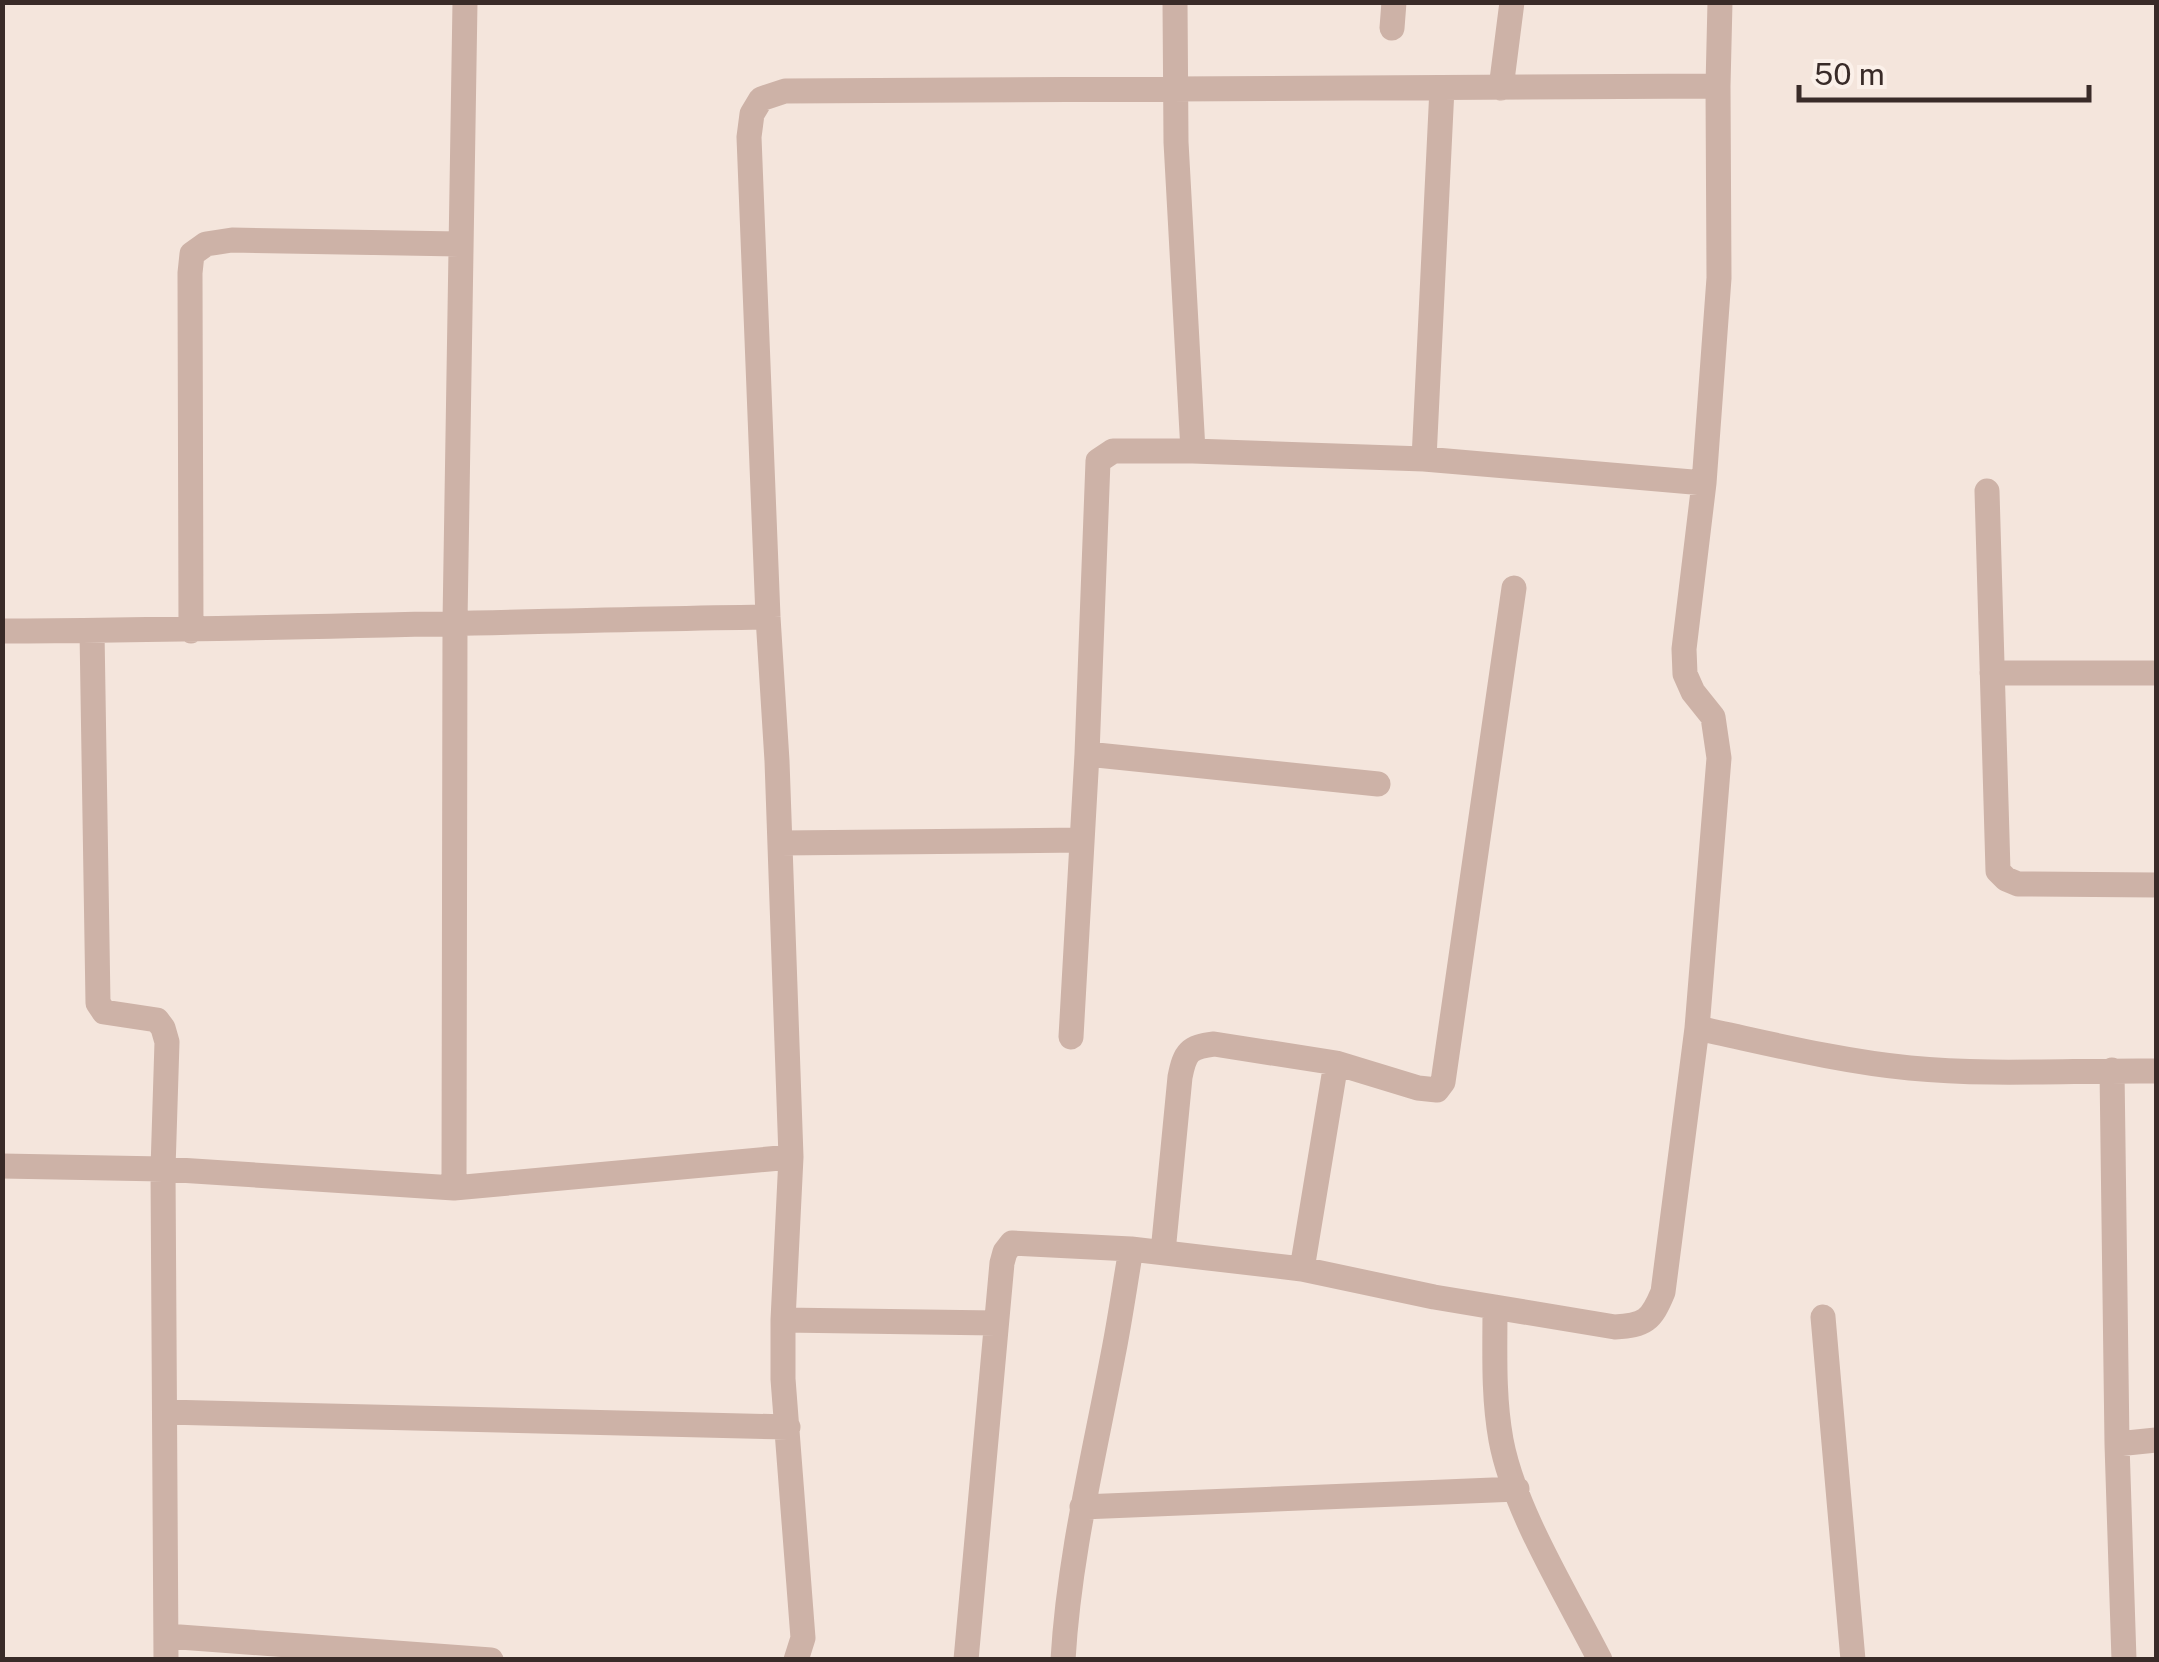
<svg xmlns="http://www.w3.org/2000/svg" width="2159" height="1662" viewBox="0 0 2159 1662" font-family="'Public Sans',sans-serif">
  <style>
    .lines { fill: none; stroke-linecap: round; stroke-linejoin: round }
    .minor { stroke: #cdb2a7; stroke-width: 25 }
  </style>
  <rect width="100%" height="100%" fill="#f4e5dc"/>
  <g class="lines">
    <path class="minor" d="M1175 2 1176 142 1193 451
      M1392 28 1394 2
      M1501 88 1512 2
      M1424 459 1442 88
      M1987 491 1998 871 2006 879 2018 884 2156 885
      M2 631C258 630 513 621 768 617
      M92 631 98 1003 104 1012 157 1020 163 1028 167 1042 163 1169 166 1660
      M191 631 190 273 192 254 206 244 232 240 459 244
      M1992 673H2156
      M1087 754 1378 784
      M780 843 1082 840
      M1697 1028C1768 1043 1838 1061 1910 1068 1991 1076 2074 1070 2156 1071
      M1071 1037 1087 754 1098 461 1113 451H1193L1424 459 1704 483
      M2112 1070 2117 1444 2124 1660
      M2 1166 163 1169 454 1188 791 1157
      M454 1188 455 622 465 2
      M1163 1252 1180 1077C1185 1052 1189 1047 1214 1044L1336 1063 1418 1088 1437 1090 1443 1082 1514 588
      M1302 1269 1336 1063
      M1495 1307C1495 1351 1493 1396 1501 1440 1514 1510 1567 1595 1600 1660
      M1823 1317 1853 1660
      M783 1320 996 1323
      M165 1412 788 1427
      M2117 1444 2156 1440
      M1082 1507 1517 1489
      M166 1636 491 1660
      M796 1660 803 1638 783 1379V1320L791 1157 777 761 768 617 749 137 752 114 761 99 785 91 1718 86
      M966 1660 1002 1263 1005 1252 1012 1243 1131 1249 1302 1269 1434 1297 1615 1327C1645 1325 1651 1321 1663 1292L1697 1028 1719 758 1713 717 1693 692 1685 674 1684 649 1704 483 1719 278 1718 86 1720 2
      M1063 1660C1069 1556 1094 1456 1113 1355 1120 1320 1125 1284 1131 1249"/>
  </g>
  <rect width="2159" height="1662" fill="none" stroke="#392b28" stroke-width="10"/>
  <path d="M1799 85v15h290v-15" fill="none" stroke="#392b28" stroke-width="5"/>
  <text x="1814" y="85" font-size="30" fill="#392b28" stroke="#fbf0e9" stroke-width="8" paint-order="stroke">50 m</text>
</svg>
